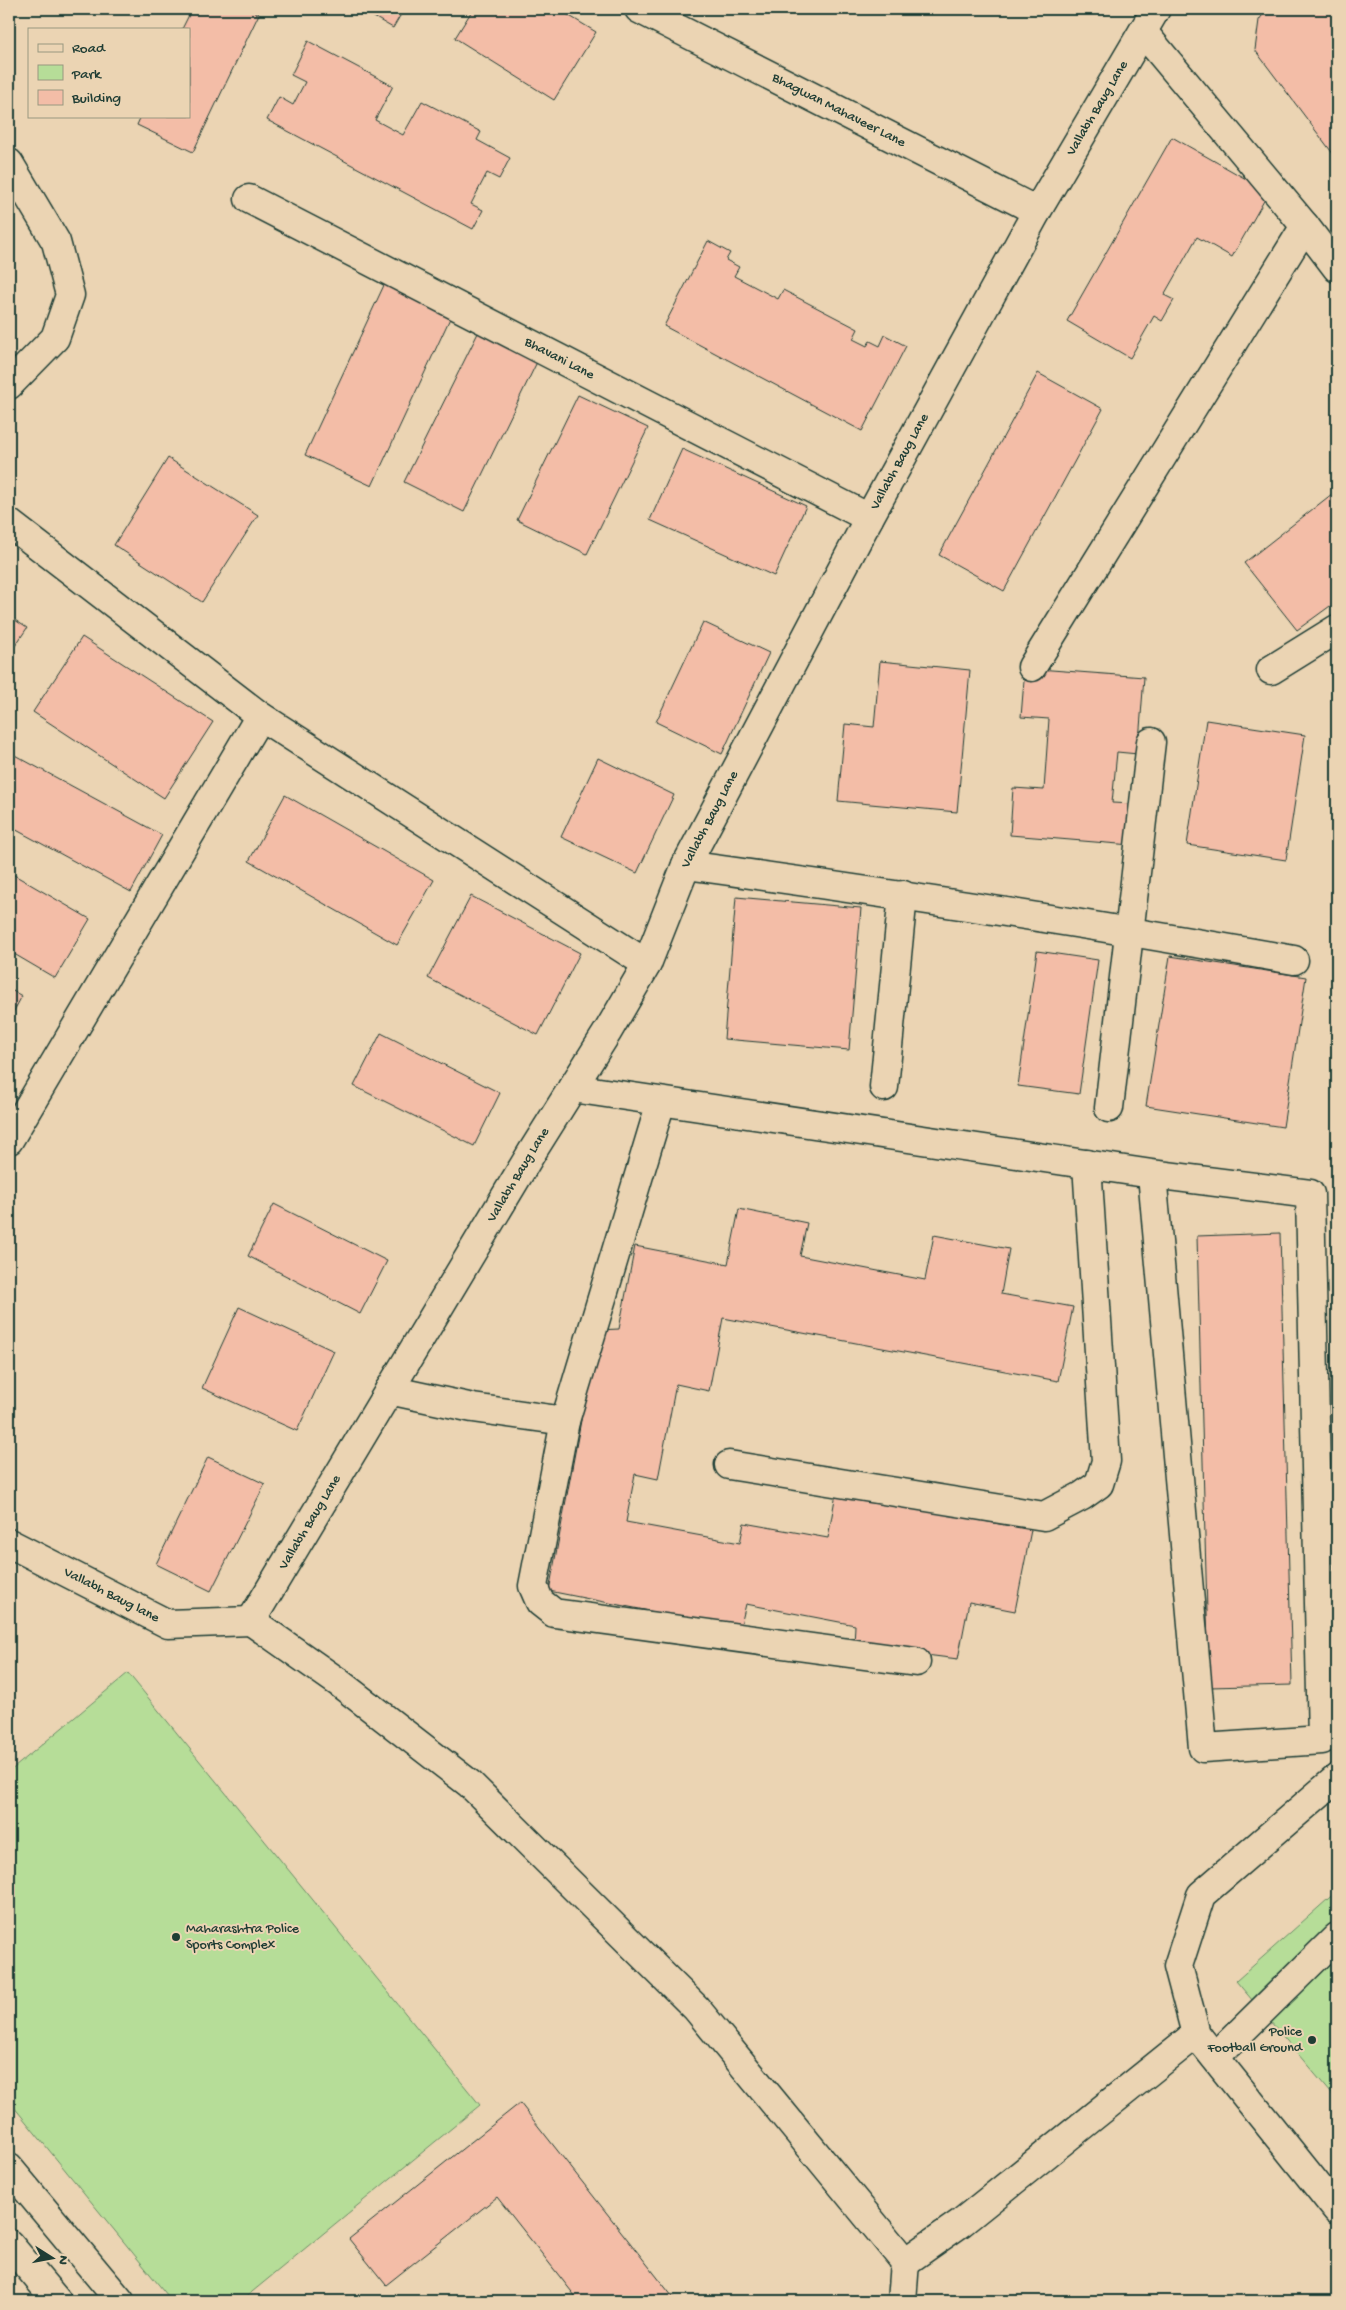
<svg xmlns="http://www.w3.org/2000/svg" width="1346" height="2310" viewBox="0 0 1346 2310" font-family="'Gochi Hand',sans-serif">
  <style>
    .green { fill: #b6dd98; stroke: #6a8d66 }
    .building { fill: #f3bda7; stroke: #1f3d34 }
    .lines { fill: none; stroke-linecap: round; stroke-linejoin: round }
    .minor-casing { stroke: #1f3d34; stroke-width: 31 }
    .highway-casing { stroke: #1f3d34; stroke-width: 31 }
    .minor { stroke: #ebd4b3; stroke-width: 28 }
    .highway { stroke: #ebd4b3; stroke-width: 28 }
    .poi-dot { fill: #1f3d34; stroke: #ebd4b3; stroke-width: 2 }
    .labels { text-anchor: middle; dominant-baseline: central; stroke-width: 4; stroke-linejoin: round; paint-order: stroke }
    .street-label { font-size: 14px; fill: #1f3d34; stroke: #ebd4b3 }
    .poi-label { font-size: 14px; fill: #1f3d34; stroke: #ebd4b3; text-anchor: start }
  </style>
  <rect width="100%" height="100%" fill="#ebd4b3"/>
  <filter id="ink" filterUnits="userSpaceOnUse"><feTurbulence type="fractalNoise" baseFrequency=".02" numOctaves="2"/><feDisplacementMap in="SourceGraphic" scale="10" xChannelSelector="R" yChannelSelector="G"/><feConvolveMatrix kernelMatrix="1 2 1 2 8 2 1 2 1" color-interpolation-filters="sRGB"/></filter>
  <g filter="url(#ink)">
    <path class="green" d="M128 1673 480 2105 241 2301H172L9 2101V1772Z
      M1337 1891V2100L1236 1981Z"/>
    <path class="building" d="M192 9H248L259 14 193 152 137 125 141 116H189V29H182Z
      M360 9H404L393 28Z
      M473 9H558L596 32 554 100 455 38Z
      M1267 9H1337V159L1255 50 1259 20Z
      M308 41 393 86 375 120 403 135 422 101 481 132 477 140 510 158 499 179 487 173 471 204 483 210 473 229 267 120 279 97 293 105 305 82 291 75Z
      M1172 137 1269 192 1232 257 1197 237 1164 295 1174 300 1162 321 1154 316 1130 358 1067 321Z
      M708 241 730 253 726 260 739 267 734 276 778 299 783 290 858 329 853 339 867 346 870 341 880 346 885 335 906 346 862 431 664 326Z
      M385 283 452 314 372 486 305 455Z
      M478 333 537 362 464 512 404 482Z
      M1038 373 1103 409 1004 591 939 555Z
      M578 395 648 428 587 554 517 520Z
      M682 449 806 506 774 576 650 520Z
      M168 458 258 515 202 602 114 545Z
      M1337 490V601L1297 630 1244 563Z
      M9 616 27 628 9 655Z
      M703 622 769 653 722 754 656 722Z
      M82 637 213 722 164 798 33 712Z
      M880 661 970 670 957 812 838 801 845 724 874 727Z
      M1025 668 1144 677 1138 754 1117 752 1112 803 1134 804 1131 845 1010 835 1013 788 1044 790 1049 719 1021 717Z
      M1206 720 1305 735 1286 860 1187 845Z
      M9 752 162 835 131 892 9 826Z
      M598 758 674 795 637 873 561 837Z
      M285 795 434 880 397 945 249 861Z
      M9 872 90 919 55 978 9 951Z
      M471 896 580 953 538 1035 428 978Z
      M736 897 861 908 849 1050 724 1039Z
      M1037 951 1098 960 1079 1094 1018 1086Z
      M1170 956 1306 977 1283 1127 1146 1106Z
      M9 989 22 996 9 1020Z
      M381 1033 500 1093 474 1146 354 1086Z
      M274 1204 387 1261 360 1314 248 1256Z
      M739 1209 807 1223 800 1256 925 1280 934 1235 1009 1249 1001 1294 1073 1307 1058 1381 723 1318 709 1391 676 1384 658 1479 635 1474 626 1522 740 1543 744 1523 828 1538 836 1493 1031 1530 1015 1611 969 1602 958 1659 854 1646 855 1625 746 1604 740 1629 549 1591 598 1330 619 1329 635 1246 728 1264Z
      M1280 1233 1292 1685 1209 1687 1197 1236Z
      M239 1307 334 1351 297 1431 202 1388Z
      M208 1457 265 1484 211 1591 156 1564Z
      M520 2103 676 2301H579L497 2197 386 2285 349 2239Z"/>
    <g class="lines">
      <g class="minor-casing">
        <g id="minor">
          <path id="s1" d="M639 9 1037 211"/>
          <path d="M1143 32 1305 226 1337 268"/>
          <path d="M9 163 56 242 70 295 55 338 9 385"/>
          <path id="s2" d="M249 199 869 518"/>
          <path d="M9 523 260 716 647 964"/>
          <path d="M1032 667 1305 226"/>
          <path d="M1271 670 1337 629"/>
          <path d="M686 865C889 893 1092 924 1294 960"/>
          <path d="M884 1087 903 895"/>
          <path d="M572 1088 1152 1174 1310 1194 1322 1740 1203 1748 1152 1174"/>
          <path d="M1109 1108 1151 742"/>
          <path d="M9 1140 260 716"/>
          <path d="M389 1390 473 1408 565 1421 533 1586 540 1602 554 1613 916 1662"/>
          <path d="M565 1421 661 1102"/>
          <path d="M729 1465 1044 1516 1082 1496 1099 1484 1106 1461 1087 1164"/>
          <path id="s3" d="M9 1543 168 1624 251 1621"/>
          <path id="s4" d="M251 1621 532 1152 608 1031 647 964 686 865 869 518 1037 211 1156 9"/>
          <path d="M251 1621 338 1682 470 1784 696 2008 905 2262 902 2301"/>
          <path d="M1337 1778 1201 1895 1178 1966 1196 2034 1337 2210"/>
          <path d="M1215 2057 1337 1937"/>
          <path d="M9 2168 120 2301"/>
          <path d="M905 2262 962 2222 1196 2034"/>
        </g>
      </g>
      <g class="highway-casing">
        <path id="highway" d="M9 2244 57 2301"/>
      </g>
      <use href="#minor" class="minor"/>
      <use href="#highway" class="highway"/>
    </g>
  </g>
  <g class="poi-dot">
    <circle cx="176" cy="1937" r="5"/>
    <circle cx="1312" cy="2040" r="5"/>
  </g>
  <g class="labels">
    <g class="street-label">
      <text stroke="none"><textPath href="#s4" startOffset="1735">Vallabh Baug Lane</textPath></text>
      <text stroke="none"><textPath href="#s1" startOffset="224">Bhagwan Mahaveer Lane</textPath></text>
      <text stroke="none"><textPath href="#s2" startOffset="349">Bhavani Lane</textPath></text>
      <text stroke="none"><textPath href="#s4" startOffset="1330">Vallabh Baug Lane</textPath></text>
      <text stroke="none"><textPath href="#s4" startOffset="925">Vallabh Baug Lane</textPath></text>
      <text stroke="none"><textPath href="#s4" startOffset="520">Vallabh Baug Lane</textPath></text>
      <text stroke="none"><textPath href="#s4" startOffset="115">Vallabh Baug Lane</textPath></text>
      <text stroke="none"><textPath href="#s3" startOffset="115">Vallabh Baug lane</textPath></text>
    </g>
    <g class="poi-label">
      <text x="186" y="1929">Maharashtra Police<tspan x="186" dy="16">Sports Complex</tspan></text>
      <text x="1302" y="2032" text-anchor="end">Police<tspan x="1302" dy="16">Football Ground</tspan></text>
    </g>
  </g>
  <rect width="1346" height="2310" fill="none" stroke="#ebd4b3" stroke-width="30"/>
  <rect x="15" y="15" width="1316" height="2280" fill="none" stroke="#1f3d34" stroke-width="2" filter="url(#ink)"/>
  <rect x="28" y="28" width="162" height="90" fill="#ebd4b3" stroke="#999880"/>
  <rect x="38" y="44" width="25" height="8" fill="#ebd4b3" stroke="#999880"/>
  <text x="72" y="52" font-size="15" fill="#1f3d34">Road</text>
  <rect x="38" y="65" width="25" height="15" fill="#b6dd98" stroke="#999880"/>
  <text x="72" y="78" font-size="15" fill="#1f3d34">Park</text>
  <rect x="38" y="90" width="25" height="15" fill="#f3bda7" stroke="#999880"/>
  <text x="72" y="102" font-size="15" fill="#1f3d34">Building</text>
  <g transform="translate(52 2258) rotate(101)" stroke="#ebd4b3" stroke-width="4" paint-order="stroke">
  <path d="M0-4L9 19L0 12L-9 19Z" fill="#1f3d34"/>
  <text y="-8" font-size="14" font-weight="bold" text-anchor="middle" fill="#1f3d34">N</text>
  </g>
</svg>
